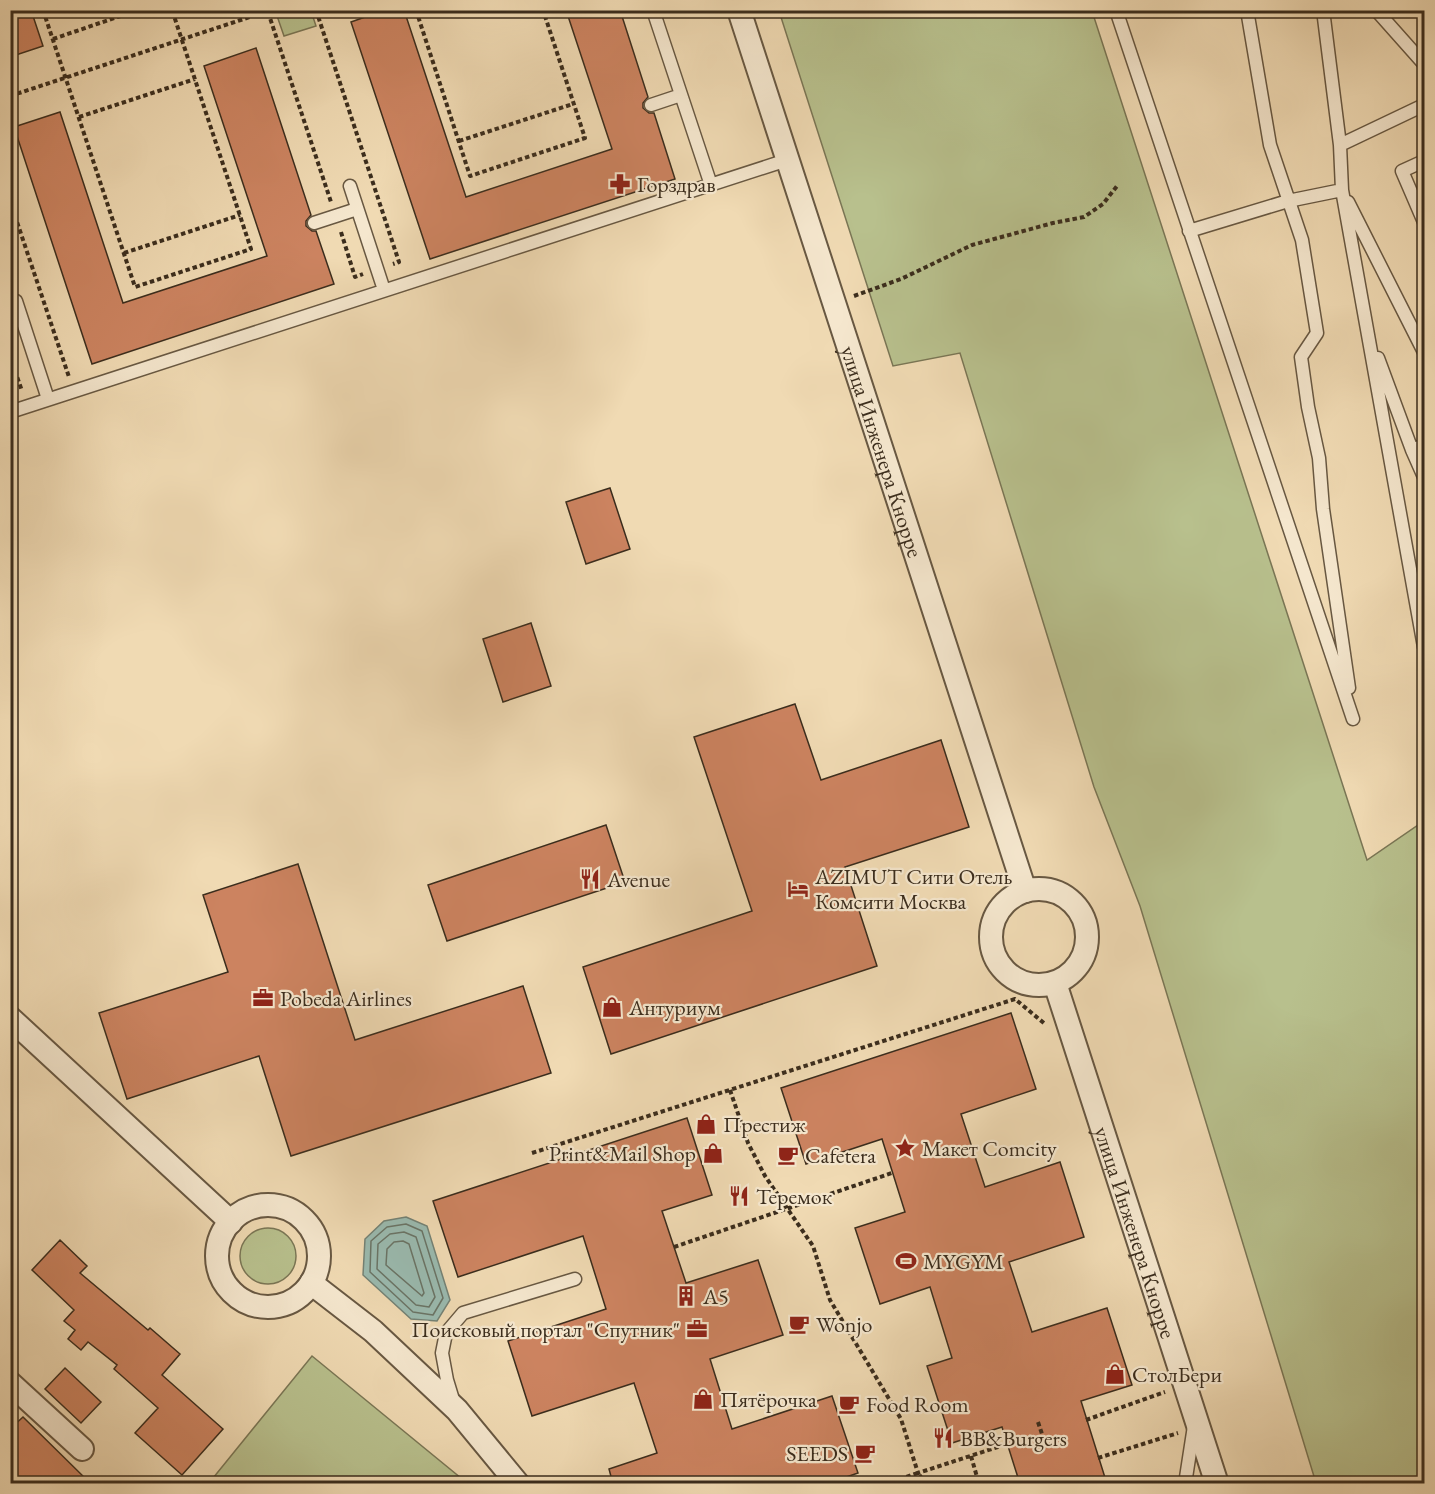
<svg xmlns="http://www.w3.org/2000/svg" width="1435" height="1494" viewBox="0 0 1435 1494" font-family="'EB Garamond',serif">
  <style>
    .green { fill: #b8c08d; stroke: #7a7655; stroke-width: 1.5 }
    .water { fill: #9abaaf; stroke: #748275; stroke-width: 1.5 }
    .lines { fill: none; stroke-linecap: round; stroke-linejoin: round }
    .shore { stroke: #6a7466; stroke-width: 1.5 }
    .building { fill: #cc8360; stroke: #3b2d1d; stroke-width: 1.5 }
    .service-casing { stroke: #685842; stroke-width: 15 }
    .minor-casing { stroke: #685842; stroke-width: 26 }
    .path { stroke: #3b2d1d; stroke-width: 4; stroke-dasharray: 4.5 3; stroke-linecap: butt }
    .service { stroke: #f5e7ce; stroke-width: 12 }
    .minor { stroke: #f5e7ce; stroke-width: 22 }
    .labels { text-anchor: middle; dominant-baseline: central; stroke-width: 4.5; stroke-linejoin: round; paint-order: stroke }
    .poi-label { font-size: 22px; fill: #3b2d1d; stroke: #f5e7ce; text-anchor: start }
    .street-label { font-size: 22px; fill: #3b2d1d; stroke: #f5e7ce }
  </style>
  <rect width="100%" height="100%" fill="#f0dab3"/>
  <filter id="stains"><feTurbulence type="fractalNoise" baseFrequency=".00333" numOctaves="4"/><feColorMatrix values="0 0 0 0 .2 0 0 0 0 .09 0 0 0 0 .02 0 0 0 .5 -.17"/></filter>
  <radialGradient id="worn" r=".72"><stop offset=".6" stop-color="#630" stop-opacity="0"/><stop offset="1" stop-color="#630" stop-opacity=".3"/></radialGradient>
  <path class="green" d="M283 10 311 11 316 26 284 36 276 13Z
    M779 11H1092L1367 860 1424 821V1483H1316L1140 906 1094 787 960 353 893 366Z
    M240 1256a28 28 0 1 1 56 0a28 28 0 1 1-56 0Z
    M312 1356 467 1483H209Z"/>
  <path class="water" d="M406 1217 427 1226 450 1300 437 1321 411 1319 363 1275 365 1239 384 1221Z"/>
  <g class="lines">
    <path class="shore" d="M406 1224 422 1231 443 1298 433 1315 413 1312 370 1272 371 1241 387 1227Z
      M404 1232 416 1237 435 1297 429 1307 416 1305 377 1269 378 1244 390 1234Z
      M403 1241 409 1244 424 1293 422 1296 386 1265 387 1249 394 1242Z"/>
  </g>
  <path class="building" d="M10 10H31L43 46 10 57Z
    M385 10H404L466 197 612 149 566 10H620L648 97 643 103V108L649 113H654L675 179 430 259 351 22Z
    M256 48 311 215 306 221V226L312 231H316L334 284 92 364 14 127 60 112 123 303 267 256 204 66Z
    M610 488 630 549 586 564 566 502Z
    M531 623 551 686 503 702 483 639Z
    M795 704 821 780 941 740 969 827 845 867 877 966 611 1054 583 967 752 911 694 737Z
    M606 825 625 882 447 941 428 885Z
    M298 864 355 1040 523 986 551 1073 291 1156 259 1056 127 1099 99 1013 228 972 203 895Z
    M1011 1013 1036 1089 961 1114 985 1187 1060 1162 1084 1237 1009 1262 1032 1332 1107 1308 1132 1385 1081 1401 1107 1484H1020L1002 1427 952 1443 927 1366 952 1358 930 1287 880 1304 855 1228 905 1212 882 1139 806 1164 781 1088Z
    M687 1118 712 1195 662 1211 686 1283 758 1260 783 1335 710 1359 732 1429 832 1396 858 1473 826 1484H613L609 1469 657 1453 634 1383 532 1416 508 1341 606 1309 583 1236 458 1277 433 1201Z
    M60 1240 87 1266 80 1273 148 1330 150 1328 180 1354 162 1375 223 1429 182 1475 135 1433 158 1408 114 1369 117 1365 88 1342 81 1350 68 1339 75 1330 64 1321 74 1310 32 1270Z
    M65 1368 101 1402 81 1423 45 1389Z
    M23 1417 91 1484H20L10 1474V1429Z"/>
  <g class="lines">
    <g class="service-casing">
      <path id="service" d="M653 10 711 185
        M1116 10 1353 719
        M1247 10 1270 145 1302 240 1317 333 1301 357 1308 407 1319 458 1323 509 1349 688
        M1376 10 1424 64
        M651 105 681 95
        M1340 145 1424 105
        M1424 161 1402 171 1424 222
        M350 186 384 290
        M1342 190 1424 647
        M1348 202 1424 352
        M314 223 357 209
        M1189 231 1288 201 1342 190 1340 145 1323 10
        M16 301 48 399
        M1378 358 1412 450
        M10 412 787 160
        M1424 445 1412 450 1424 477
        M454 1403 447 1380 442 1353 446 1333 463 1313 575 1279
        M1185 1484 1194 1426"/>
    </g>
    <g class="minor-casing">
      <g id="minor">
        <path id="s1" d="M739 10 1025 891"/>
        <circle cx="1039" cy="937" r="48"/>
        <path id="s2" d="M1055 983 1217 1484"/>
        <path d="M10 1018 231 1222"/>
        <circle cx="268" cy="1256" r="51"/>
        <path d="M311 1283 373 1331 457 1410 518 1484"/>
        <path d="M10 1383 82 1449"/>
      </g>
    </g>
    <path class="path" d="M43 10 135 287 251 249 172 10
      M316 10 399 262 393 264
      M416 10 470 176 585 138 543 10
      M268 12 331 202
      M53 39 138 10
      M10 96 271 10
      M79 117 195 79
      M459 141 573 104
      M10 201 69 377
      M341 232 355 277 363 274
      M124 253 240 215
      M854 296 901 279 972 245 1053 223 1084 217 1103 204 1117 186
      M10 356 22 391
      M730 1090 748 1143 765 1176 813 1246 830 1300 901 1419 918 1473 1007 1444
      M532 1153 1015 999 1045 1024
      M674 1247 892 1173
      M1086 1420 1165 1392
      M1038 1422 1042 1434
      M971 1456 979 1484
      M1098 1458 1178 1433
      M885 1484 918 1473 926 1484"/>
    <use href="#service" class="service"/>
    <use href="#minor" class="minor"/>
  </g>
  <defs>
    <g id="pharmacy-bare" transform="scale(1.62)"><path d="M-2-6h4v4h4v4h-4v4h-4v-4h-4v-4h4Z" fill="#8f2418" stroke="#f5e7ce" stroke-width="2.5" paint-order="stroke"/></g>
    <g id="restaurant-bare" transform="scale(1.62)"><path d="M-5-6h1v4h1v-4h1v4h1v-4h1v5L-1.5 .5V6h-2V.5L-5-1ZM5-6V6H3V1.5H1.5Q1.5-4 5-6Z" fill="#8f2418" stroke="#f5e7ce" stroke-width="2.5" paint-order="stroke"/></g>
    <g id="hotel-bare" transform="scale(1.62)"><path d="M-6-4.5h1.5V1H6V5H4.5V3h-9V5H-6ZM-4 0a1.8 1.8 0 1 1 3.6 0ZM.5 0V-2.5h3Q6-2.5 6 0Z" fill="#8f2418" stroke="#f5e7ce" stroke-width="2.5" paint-order="stroke"/></g>
    <g id="office-bare" transform="scale(1.62)"><path d="M-6-3h4V-5.5h4V-3h4V5H-6ZM-1-4.5V-3h2v-1.5ZM-6 0V1H6V0Z" fill="#8f2418" stroke="#f5e7ce" stroke-width="2.5" paint-order="stroke"/></g>
    <g id="shop-bare" transform="scale(1.62)"><path d="M-5-2.5h2.3a2.7 3.5 0 0 1 5.4 0H5L5.5 6h-11ZM-1.5-2.5h3a1.5 2.3 0 0 0-3 0Z" fill="#8f2418" stroke="#f5e7ce" stroke-width="2.5" paint-order="stroke"/></g>
    <g id="sight-bare" transform="scale(1.62)"><path d="M0-6L1.8-2.2L6-1.7L2.9 1.2L3.7 5.4L0 3.3L-3.7 5.4L-2.9 1.2L-6-1.7L-1.8-2.2Z" fill="#8f2418" stroke="#f5e7ce" stroke-width="2.5" paint-order="stroke"/></g>
    <g id="cafe-bare" transform="scale(1.62)"><path d="M-5.5-4.5H6V0H3Q3 3.5 0 3.5H-2.5Q-5.5 3.5-5.5 0ZM3-3.2v2h1.7v-2ZM-6 4.5H4V6H-6Z" fill="#8f2418" stroke="#f5e7ce" stroke-width="2.5" paint-order="stroke"/></g>
    <g id="stadium-bare" transform="scale(1.62)"><path d="M0-5a6.5 5 0 1 0 0 10a6.5 5 0 1 0 0-10ZM-3.5-1.8h7v3.6h-7Z" fill="#8f2418" stroke="#f5e7ce" stroke-width="2.5" paint-order="stroke"/></g>
    <g id="building-bare" transform="scale(1.62)"><path d="M-4-6H4V6H1V3H-1V6H-4ZM-2.5-4.3h1.7v1.8h-1.7ZM.8-4.3h1.7v1.8H.8ZM-2.5-1h1.7V.8h-1.7ZM.8-1h1.7V.8H.8Z" fill="#8f2418" stroke="#f5e7ce" stroke-width="2.5" paint-order="stroke"/></g>
  </defs>
  <g fill-rule="evenodd">
    <use href="#pharmacy-bare" x="620" y="184"/>
    <use href="#restaurant-bare" x="590" y="879"/>
    <use href="#hotel-bare" x="798" y="889"/>
    <use href="#office-bare" x="263" y="998"/>
    <use href="#shop-bare" x="612" y="1007"/>
    <use href="#shop-bare" x="706" y="1124"/>
    <use href="#sight-bare" x="905" y="1148"/>
    <use href="#shop-bare" x="713" y="1153"/>
    <use href="#cafe-bare" x="788" y="1155"/>
    <use href="#restaurant-bare" x="739" y="1196"/>
    <use href="#stadium-bare" x="906" y="1261"/>
    <use href="#building-bare" x="686" y="1296"/>
    <use href="#cafe-bare" x="799" y="1324"/>
    <use href="#office-bare" x="697" y="1329"/>
    <use href="#shop-bare" x="1115" y="1374"/>
    <use href="#shop-bare" x="703" y="1399"/>
    <use href="#cafe-bare" x="849" y="1404"/>
    <use href="#restaurant-bare" x="943" y="1438"/>
    <use href="#cafe-bare" x="865" y="1453"/>
  </g>
  <g class="labels">
    <g class="poi-label">
      <text x="637" y="184">Горздрав</text>
      <text x="815" y="876">AZIMUT Сити Отель<tspan x="815" dy="25">Комсити Москва</tspan></text>
      <text x="607" y="879">Avenue</text>
      <text x="280" y="998">Pobeda Airlines</text>
      <text x="629" y="1007">Антуриум</text>
      <text x="723" y="1124">Престиж</text>
      <text x="922" y="1148">Макет Comcity</text>
      <text x="696" y="1153" text-anchor="end">Print&amp;Mail Shop</text>
      <text x="805" y="1155">Cafetera</text>
      <text x="756" y="1196">Теремок</text>
      <text x="923" y="1261">MYGYM</text>
      <text x="703" y="1296">А5</text>
      <text x="816" y="1324">Wonjo</text>
      <text x="680" y="1329" text-anchor="end">Поисковый портал "Спутник"</text>
      <text x="1132" y="1374">СтолБери</text>
      <text x="720" y="1399">Пятёрочка</text>
      <text x="866" y="1404">Food Room</text>
      <text x="960" y="1438">BB&amp;Burgers</text>
      <text x="848" y="1453" text-anchor="end">SEEDS</text>
    </g>
    <g class="street-label">
      <text stroke="none"><textPath href="#s1" startOffset="464">улица Инженера Кнорре</textPath></text>
      <text stroke="none"><textPath href="#s2" startOffset="262">улица Инженера Кнорре</textPath></text>
    </g>
  </g>
  <rect width="1435" height="1494" fill="none" stroke="#f0dab3" stroke-width="36"/>
  <rect x="12" y="12" width="1411" height="1470" fill="none" stroke="#3b2d1d" stroke-width="3"/>
  <rect x="18" y="18" width="1399" height="1458" fill="none" stroke="#3b2d1d" stroke-width="1.5"/>
  <rect width="100%" height="100%" filter="url(#stains)"/>
  <rect width="100%" height="100%" fill="url(#worn)"/>
</svg>
